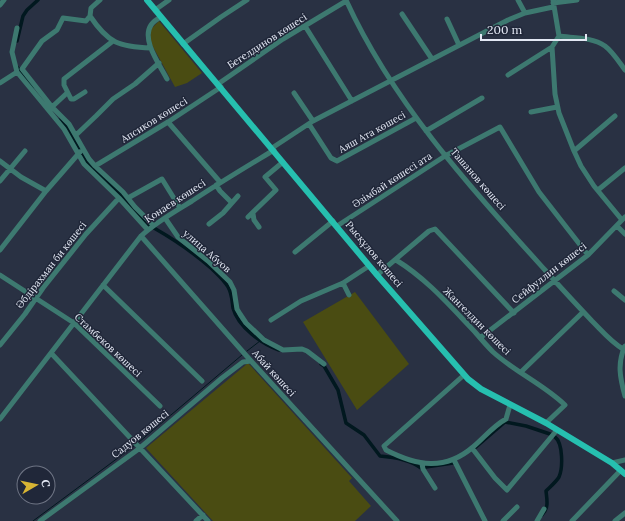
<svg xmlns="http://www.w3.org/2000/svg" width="625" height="521" viewBox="0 0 625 521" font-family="Lora,serif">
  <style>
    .green { fill: #4a4c12 }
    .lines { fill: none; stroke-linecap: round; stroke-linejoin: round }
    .stream { stroke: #01181f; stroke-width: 1 }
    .canal { stroke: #01181f; stroke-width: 3.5 }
    .minor { stroke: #3d7970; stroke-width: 5 }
    .major { stroke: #26bfaf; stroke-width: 6 }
    .labels { text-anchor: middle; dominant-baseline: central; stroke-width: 3; stroke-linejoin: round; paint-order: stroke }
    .street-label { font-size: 10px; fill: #e3e8f4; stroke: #202739 }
  </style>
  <rect width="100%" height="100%" fill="#293143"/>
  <path class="green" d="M159 21 202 73 187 83 175 87 152 45 150 37 151 29Z
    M355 292 409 364 357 410 303 322Z
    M248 363 352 478 349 481 371 506 355 521H213L146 448Z"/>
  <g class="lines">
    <path class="stream" d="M247 351 260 341
      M139 442 242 355
      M33 521 134 446"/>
    <path class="canal" d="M17 41 23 16 27 10 38 0
      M17 67 33 87
      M59 120 67 128 79 149
      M81 154C90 170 106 179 119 193 129 204 137 216 149 225
      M154 228C175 240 194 253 212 269 217 274 224 280 228 287 232 294 232 301 233 308 238 327 262 344 279 350
      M321 364 324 366 338 390 346 423 364 435 380 456C393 457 410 460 421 468
      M476 447 505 422 526 426 550 434
      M426 467 453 463
      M542 515C549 508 547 500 546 491 550 487 556 482 559 477 563 468 563 443 555 437"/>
    <path class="minor" d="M100 0 91 8 90 16C108 43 119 47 151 48
      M346 0C393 103 470 187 545 270 560 287 576 304 592 321 602 331 611 342 623 349
      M518 0 525 13
      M553 0 559 36
      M553 3 577 0
      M0 5 4 0
      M155 10 169 0
      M402 14 432 59
      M90 16 86 21 63 18 57 30 42 41 22 69 52 107 69 124 89 159 95 166 123 192 135 207 153 225
      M161 17C157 19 153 22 151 25 141 40 160 65 167 79
      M447 19 459 45
      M305 26 352 101
      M17 28 12 52 17 72 64 129 84 164 119 198 148 230
      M559 36 552 47 555 94 559 113 574 151 581 166 594 186 622 220
      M559 36C573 38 592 37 605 46 613 52 619 62 625 70
      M183 44 221 17 247 0
      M508 75 552 47
      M0 83 17 72
      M218 84 283 39 346 1
      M85 92 74 99H71L64 85V79L113 41
      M294 93 313 121
      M52 107 67 93
      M531 112 557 107
      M168 122 220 182
      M309 124 331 158 337 161 416 118
      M426 131 482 98
      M76 135 96 116 113 99 135 84 159 63
      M272 148 313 121 508 20 525 13 553 7
      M574 151 615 116
      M0 161 21 177 46 191
      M95 166 168 122 221 87
      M0 181 25 151
      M216 185 220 191 231 202
      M598 190 625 168
      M128 198 162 179 180 208
      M253 214 254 220 259 227
      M248 217 276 190 265 177 283 162
      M165 218 178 237 208 261 230 282 234 290 237 309 240 314 246 323 264 340 283 350 302 349 307 351 324 364
      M209 224 223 213 238 196
      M337 226 445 156 500 127 539 192 588 255
      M617 226 625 234
      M141 236 251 361 397 521
      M0 250 46 191 80 152
      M295 252 333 221
      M396 260C427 279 450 306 475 332 481 339 487 346 493 352 515 372 543 384 565 405L546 423
      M0 275 74 323 160 406
      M377 275 429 231 435 229 514 313
      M343 283 349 295
      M103 285 202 381
      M614 291 625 300
      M271 320 301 301 343 283 369 266
      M480 338 588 255 625 217
      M0 345 25 314 43 288 86 234 119 198
      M625 346C617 363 620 378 625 396
      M51 353 208 521
      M521 372 583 312
      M464 375 384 446 386 450C417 466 445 471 473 447 484 438 493 426 506 419L510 405
      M0 419 141 236C156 222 174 212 192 201 219 183 246 167 274 150
      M472 448 495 478 507 490 557 430
      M454 460 485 521
      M612 463 625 460
      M422 464 423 469 435 488
      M40 521 140 448 222 378 243 362 251 361
      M196 521 203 515
      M503 521 517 507
      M537 521 544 509
      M572 521 621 470
      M615 521 625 513"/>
    <path class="major" d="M147 0 377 275 468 379 481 389 546 423 612 463 625 474"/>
  </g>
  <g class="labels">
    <g class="street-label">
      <text transform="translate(267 41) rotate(-33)">Бегелдинов көшесі</text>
      <text transform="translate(154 120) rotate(-32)">Апсиков көшесі</text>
      <text transform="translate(372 132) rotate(-29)">Аяш Ата көшесі</text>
      <text transform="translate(478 179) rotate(49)">Ташанов көшесі</text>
      <text transform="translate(392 180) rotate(-33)">Әзімбай көшесі ата</text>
      <text transform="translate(175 201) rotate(-33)">Қонаев көшесі</text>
      <text transform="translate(207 251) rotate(41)">улица Абуов</text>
      <text transform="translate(374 254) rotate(50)">Рысқұлов көшесі</text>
      <text transform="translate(51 265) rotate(-52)">Әбдірахман би көшесі</text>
      <text transform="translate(549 273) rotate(-38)">Сейфуллин көшесі</text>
      <text transform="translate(477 321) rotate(45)">Жангелдин көшесі</text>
      <text transform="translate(108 345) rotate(43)">Стамбеков көшесі</text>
      <text transform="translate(274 373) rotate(48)">Абай көшесі</text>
      <text transform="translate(140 434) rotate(-39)">Садуов көшесі</text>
    </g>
  </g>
  <g transform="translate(36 485) rotate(81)"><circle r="19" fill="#202739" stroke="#6e7484"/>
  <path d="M0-3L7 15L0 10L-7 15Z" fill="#d7b434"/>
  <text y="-6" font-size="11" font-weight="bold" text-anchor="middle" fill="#e3e8f4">С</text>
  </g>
  <path d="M481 34v6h105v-6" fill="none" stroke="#e3e8f4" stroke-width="2"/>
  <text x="487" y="34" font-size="12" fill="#e3e8f4" stroke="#202739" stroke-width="3" paint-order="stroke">200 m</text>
</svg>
